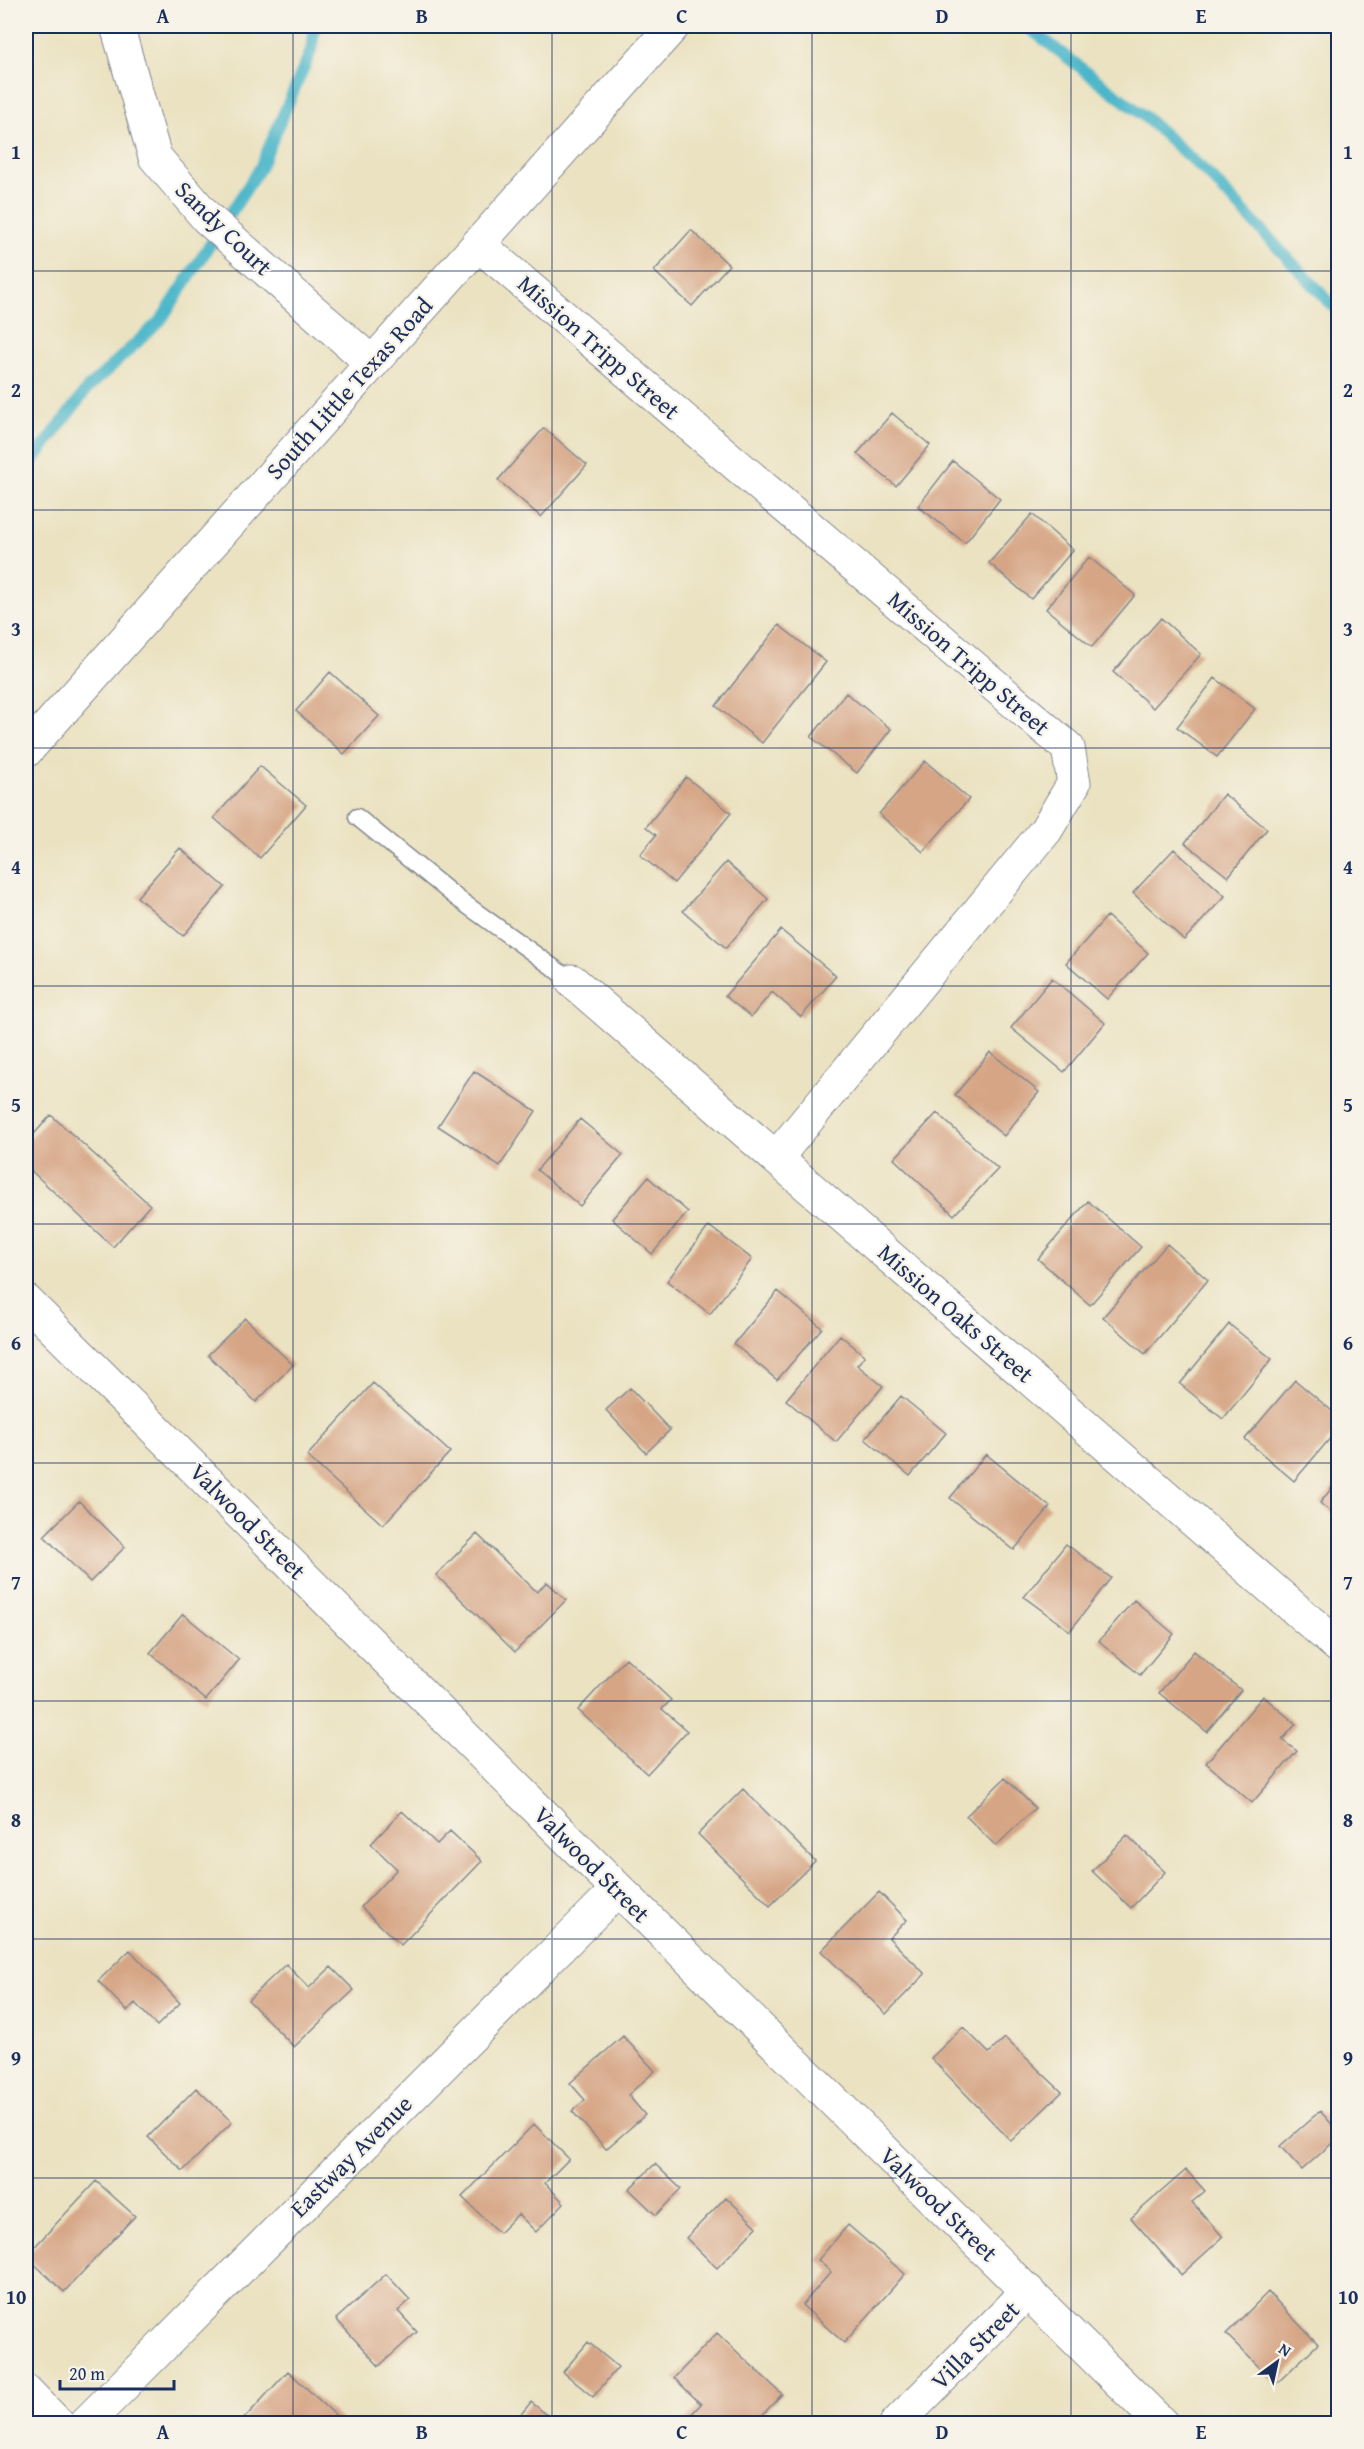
<svg xmlns="http://www.w3.org/2000/svg" width="1364" height="2449" viewBox="0 0 1364 2449" font-family="'Gentium Book Plus',serif">
  <style>
    .lines { fill: none; stroke-linecap: round; stroke-linejoin: round }
    .stream { stroke: #4cb6c9; stroke-width: 12 }
    .building { fill: #d6a585 }
    .lane-casing { stroke: #838890; stroke-width: 19 }
    .street-casing { stroke: #838890; stroke-width: 35 }
    .secondary-casing { stroke: #838890; stroke-width: 35 }
    .lane { stroke: #fff; stroke-width: 16 }
    .street { stroke: #fff; stroke-width: 33 }
    .secondary { stroke: #fff; stroke-width: 33 }
    .grid { fill: none; stroke: #1b2f5e; stroke-width: 1.5; stroke-opacity: 0.55 }
    .labels { text-anchor: middle; dominant-baseline: central; stroke-width: 4.5; stroke-linejoin: round; paint-order: stroke }
    .street-label { font-size: 24px; fill: #1b2f5e; stroke: #f7f3e8 }
    .neatline { fill: none; stroke: #1b2f5e; stroke-width: 2 }
    .grid-label { font-size: 20px; text-anchor: middle; font-weight: bold; fill: #1b2f5e }
  </style>
  <rect width="100%" height="100%" fill="#f7f3e8"/>
  <filter id="ink" filterUnits="userSpaceOnUse"><feTurbulence type="fractalNoise" baseFrequency=".0167" numOctaves="2"/><feDisplacementMap in="SourceGraphic" scale="12" xChannelSelector="R" yChannelSelector="G"/><feConvolveMatrix kernelMatrix="1 2 1 2 8 2 1 2 1" color-interpolation-filters="sRGB"/></filter>
  <filter id="wash" filterUnits="userSpaceOnUse"><feTurbulence type="fractalNoise" baseFrequency=".008" numOctaves="4" result="noise"/><feDisplacementMap in="SourceGraphic" scale="24" xChannelSelector="R" yChannelSelector="G"/><feGaussianBlur stdDeviation="1.35" result="paint"/><feColorMatrix in="noise" values="0 0 0 0 0 0 0 0 0 0 0 0 0 0 0 0 0 1.4 0 .05"/><feComposite in="paint" operator="in"/></filter>
  <g filter="url(#wash)">
    <rect width="100%" height="100%" fill="#ebe2c1"/>
    <g class="lines">
      <path class="stream" d="M1026 26 1144 116 1207 173 1338 311
        M26 470 87 389 161 320 260 168 311 51 315 26"/>
    </g>
    <g id="blocks">
      <path class="building" d="M691 230 729 265 692 306 654 271Z
        M892 413 930 445 896 486 857 454Z
        M544 428 587 465 541 517 498 480Z
        M953 461 1000 499 965 543 918 506Z
        M1032 514 1073 550 1031 599 989 563Z
        M1089 557 1135 595 1092 647 1046 609Z
        M1161 618 1201 654 1153 708 1113 672Z
        M779 625 826 662 762 743 716 706Z
        M330 672 379 716 344 754 296 711Z
        M1215 678 1255 709 1217 757 1177 727Z
        M846 693 891 729 857 773 811 737Z
        M925 761 969 799 923 852 879 814Z
        M260 766 306 805 260 858 214 818Z
        M686 777 731 813 674 883 640 855 656 835 646 827Z
        M1224 794 1267 829 1228 877 1185 843Z
        M180 848 225 887 183 936 137 897Z
        M1174 849 1225 896 1184 940 1133 893Z
        M726 862 768 899 726 948 683 911Z
        M1107 916 1148 953 1107 999 1066 963Z
        M781 930 836 976 801 1017 772 992 751 1017 725 996Z
        M1052 978 1105 1023 1064 1072 1011 1028Z
        M990 1052 1039 1092 1004 1136 955 1095Z
        M474 1071 536 1111 500 1166 438 1126Z
        M937 1113 998 1169 954 1215 894 1159Z
        M51 1115 150 1205 113 1247 26 1166V1143Z
        M580 1119 623 1155 580 1206 537 1170Z
        M648 1177 688 1212 652 1254 612 1219Z
        M1088 1201 1141 1247 1090 1305 1038 1259Z
        M709 1226 752 1259 710 1314 667 1281Z
        M1167 1244 1208 1280 1145 1354 1103 1317Z
        M778 1291 822 1328 777 1380 734 1344Z
        M245 1318 293 1365 256 1402 208 1355Z
        M1229 1324 1272 1359 1223 1419 1180 1384Z
        M840 1335 865 1356 857 1365 883 1386 836 1442 786 1400Z
        M1295 1380 1338 1416V1429L1294 1481 1245 1439Z
        M373 1383 450 1452 383 1525 307 1456Z
        M630 1388 670 1430 646 1453 606 1410Z
        M901 1396 946 1433 910 1476 865 1439Z
        M986 1454 1050 1507 1014 1550 950 1498Z
        M1338 1480V1518L1320 1503Z
        M79 1501 125 1547 90 1582 44 1536Z
        M477 1534 537 1592 547 1582 566 1600 515 1652 436 1575Z
        M1066 1544 1111 1578 1070 1631 1024 1597Z
        M1134 1600 1174 1634 1140 1675 1099 1641Z
        M183 1614 239 1660 206 1700 150 1653Z
        M1194 1651 1241 1690 1207 1732 1159 1693Z
        M626 1658 671 1700 662 1709 687 1731 647 1774 578 1710Z
        M1263 1696 1296 1724 1282 1740 1297 1751 1252 1803 1206 1763Z
        M1005 1778 1035 1808 996 1846 966 1816Z
        M743 1789 815 1861 770 1906 698 1834Z
        M402 1811 437 1844 450 1831 482 1861 401 1945 361 1907 397 1869 371 1844Z
        M1127 1835 1165 1872 1131 1908 1092 1871Z
        M879 1892 907 1920 889 1938 925 1974 886 2014 821 1951Z
        M130 1950 180 2003 157 2026 135 2003 127 2011 98 1981Z
        M286 1964 309 1988 331 1967 354 1990 294 2047 248 2000Z
        M963 2027 989 2053 1005 2038 1062 2092 1011 2141 931 2058Z
        M623 2036 655 2071 628 2095 645 2115 606 2149 572 2111 585 2100 570 2083Z
        M196 2088 232 2122 183 2171 148 2137Z
        M1320 2111 1338 2131V2138L1302 2170 1280 2146Z
        M534 2124 569 2159 545 2183 564 2203 536 2232 518 2214 499 2233 462 2197Z
        M655 2164 681 2189 656 2215 629 2189Z
        M1186 2170 1205 2191 1192 2202 1223 2237 1181 2275 1131 2218Z
        M96 2181 135 2216 64 2292 26 2256Z
        M726 2197 757 2227 717 2268 686 2238Z
        M848 2225 905 2274 844 2343 802 2305 831 2272 818 2260Z
        M386 2274 410 2300 398 2311 417 2332 379 2366 336 2319Z
        M1268 2292 1318 2344 1276 2384 1226 2334Z
        M717 2333 782 2394 754 2424H682L701 2404 674 2378Z
        M588 2342 618 2367 593 2397 563 2372Z
        M288 2371 345 2424H239Z
        M531 2402 558 2424H513Z"/>
    </g>
  </g>
  <g filter="url(#ink)">
    <use href="#blocks" fill-opacity="0" stroke="#838890" stroke-width="1.5"/>
    <g class="lines">
      <g class="lane-casing">
        <path id="lane" d="M357 817 457 898 572 981"/>
      </g>
      <g class="street-casing">
        <path id="street" d="M117 26 155 157 207 218 372 363
          M478 244 1068 748 1074 783 1046 830 776 1158
          M572 981 1338 1646
          M26 1301 618 1889 1162 2424
          M26 2391 58 2424
          M85 2424 618 1889
          M896 2424 1028 2291"/>
      </g>
      <g class="secondary-casing">
        <path id="secondary" d="M26 751 673 26"/>
      </g>
      <use href="#lane" class="lane"/>
      <use href="#street" class="street"/>
      <use href="#secondary" class="secondary"/>
    </g>
  </g>
  <path class="grid" d="M293 26V2424M552 26V2424M812 26V2424M1071 26V2424M26 271H1338M26 510H1338M26 748H1338M26 986H1338M26 1224H1338M26 1463H1338M26 1701H1338M26 1939H1338M26 2178H1338"/>
  <g class="labels">
    <g class="street-label">
      <text transform="translate(224 228) rotate(44)">Sandy Court</text>
      <text transform="translate(599 347) rotate(41)">Mission Tripp Street</text>
      <text transform="translate(349 388) rotate(-48)">South Little Texas Road</text>
      <text transform="translate(969 663) rotate(41)">Mission Tripp Street</text>
      <text transform="translate(956 1313) rotate(41)">Mission Oaks Street</text>
      <text transform="translate(248 1521) rotate(45)">Valwood Street</text>
      <text transform="translate(592 1864) rotate(45)">Valwood Street</text>
      <text transform="translate(351 2156) rotate(-45)">Eastway Avenue</text>
      <text transform="translate(939 2204) rotate(44)">Valwood Street</text>
      <text transform="translate(975 2345) rotate(-45)">Villa Street</text>
    </g>
  </g>
  <rect width="1364" height="2449" fill="none" stroke="#f7f3e8" stroke-width="66"/>
  <g transform="translate(1277 2362) rotate(33)" stroke="#f7f3e8" stroke-width="4.5" paint-order="stroke">
  <path d="M0-4.5L10 22L0 15L-10 22Z" fill="#1b2f5e"/>
  <text y="-9" font-size="16" font-weight="bold" text-anchor="middle" fill="#1b2f5e">N</text>
  </g>
  <path d="M60 2380v9h114v-9" fill="none" stroke="#1b2f5e" stroke-width="3"/>
  <text x="69" y="2380" font-size="18" fill="#1b2f5e" stroke="#f7f3e8" stroke-width="4.5" paint-order="stroke">20 m</text>
  <rect x="33" y="33" width="1298" height="2383" class="neatline"/>
  <g class="grid-label">
    <text x="163" y="23">A</text>
    <text x="422" y="23">B</text>
    <text x="682" y="23">C</text>
    <text x="942" y="23">D</text>
    <text x="1201" y="23">E</text>
    <text x="16" y="159">1</text>
    <text x="1348" y="159">1</text>
    <text x="16" y="397">2</text>
    <text x="1348" y="397">2</text>
    <text x="16" y="636">3</text>
    <text x="1348" y="636">3</text>
    <text x="16" y="874">4</text>
    <text x="1348" y="874">4</text>
    <text x="16" y="1112">5</text>
    <text x="1348" y="1112">5</text>
    <text x="16" y="1350">6</text>
    <text x="1348" y="1350">6</text>
    <text x="16" y="1589">7</text>
    <text x="1348" y="1589">7</text>
    <text x="16" y="1827">8</text>
    <text x="1348" y="1827">8</text>
    <text x="16" y="2065">9</text>
    <text x="1348" y="2065">9</text>
    <text x="16" y="2304">10</text>
    <text x="1348" y="2304">10</text>
    <text x="163" y="2439">A</text>
    <text x="422" y="2439">B</text>
    <text x="682" y="2439">C</text>
    <text x="942" y="2439">D</text>
    <text x="1201" y="2439">E</text>
  </g>
</svg>
